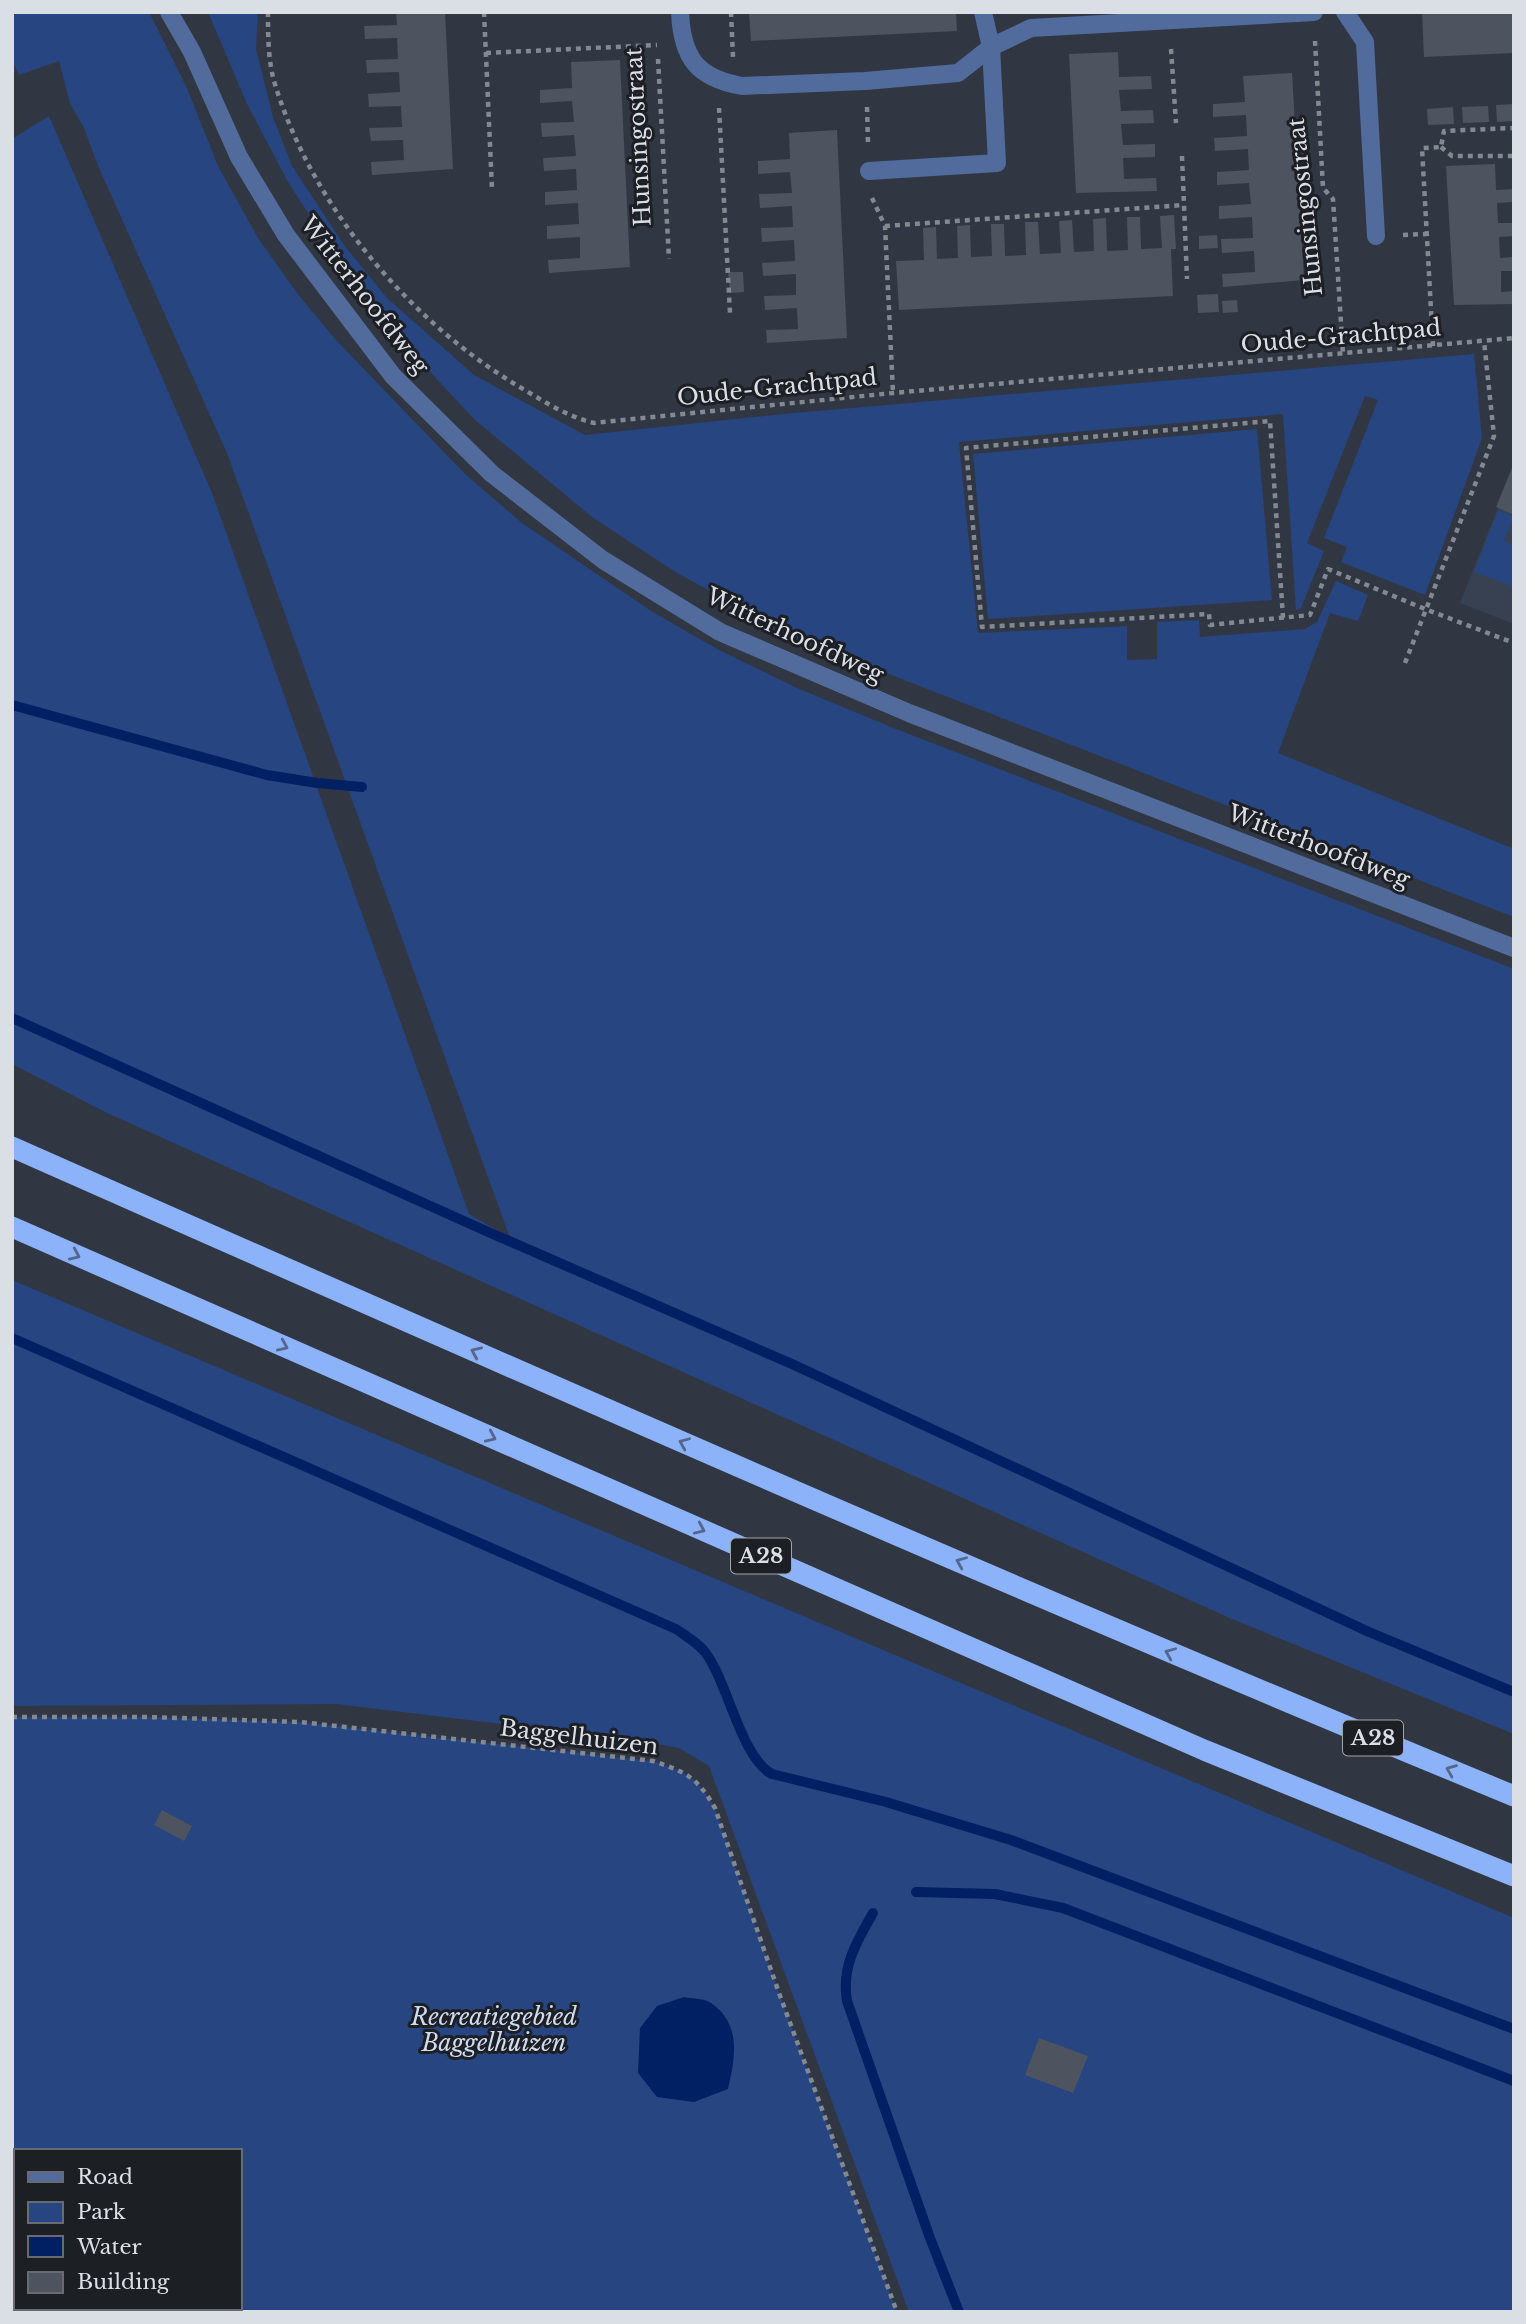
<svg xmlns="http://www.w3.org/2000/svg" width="1526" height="2324" viewBox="0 0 1526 2324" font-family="'Libre Baskerville',serif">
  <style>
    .built { fill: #374151 }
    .green { fill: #264581; fill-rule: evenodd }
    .water { fill: #012063 }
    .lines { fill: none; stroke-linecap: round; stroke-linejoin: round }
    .stream { stroke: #012063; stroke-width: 10 }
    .building { fill: #4d535f }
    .path { stroke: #838891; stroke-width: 4.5; stroke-dasharray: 5 5; stroke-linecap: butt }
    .minor { stroke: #516b9c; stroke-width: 18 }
    .tertiary { stroke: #516b9c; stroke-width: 18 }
    .motorway { stroke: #8cb2f9; stroke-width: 21 }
    .oneway { stroke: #54688e }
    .labels { text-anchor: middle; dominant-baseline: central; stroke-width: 6; stroke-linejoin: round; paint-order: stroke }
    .shield { fill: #1c1f24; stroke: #a1a5ab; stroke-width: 2 }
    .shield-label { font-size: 21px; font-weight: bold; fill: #dadee5 }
    .street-label { font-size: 23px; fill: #dadee5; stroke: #1c1f24 }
    .park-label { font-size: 23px; font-style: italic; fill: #cfdbef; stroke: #1c1f24 }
  </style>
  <rect width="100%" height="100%" fill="#313742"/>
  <path class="built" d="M1514 468V624L1460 603Z"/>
  <path class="green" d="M12 12H149L186 86 218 166 258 238 297 293 335 339 465 474 522 523 651 611 719 650 797 688 891 727 1514 969V1734L1232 1619 105 1112 12 1064V139L49 116 212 493 469 1214 510 1238 227 453 99 168 84 128 70 103 59 61 19 75 12 61Z
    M208 12H258L256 49 273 117 292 166 344 245 387 298 474 375 585 435 783 414 1474 354 1482 438 1425 595 1341 562 1347 547 1324 538 1378 400 1365 396 1307 543 1324 551 1301 608 1296 610 1283 414 959 442 978 633 1127 626V660L1157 659V622L1199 620 1200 637 1305 629 1317 622 1336 581 1368 595 1358 621 1330 613 1278 753 1514 849V917L799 639 677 573 592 517 475 420 405 345 341 264 288 182 247 104Z
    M1257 429 1272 600 988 619 973 454Z
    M1498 510 1514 516 1504 541 1514 545V587L1474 572Z
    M12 1280 1514 1918V2312H909L709 1766 679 1748 641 1741 336 1704 12 1706Z
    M12 1717H148L300 1722 653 1761C686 1772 697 1777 715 1808L779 1993 897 2312H12ZM16 2151H240V2308H16Z"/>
  <path class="water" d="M684 1997C692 1999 705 1998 711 2003 742 2024 735 2058 728 2089L694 2102 657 2097 638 2073 640 2028 657 2006Z"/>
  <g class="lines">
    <path class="stream" d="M12 705 267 775 317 783 362 787
      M12 1018 486 1231 792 1364 1369 1632 1514 1692
      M12 1338 676 1629C686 1636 698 1643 705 1652 728 1682 741 1758 772 1774L886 1802 1011 1840 1514 2029
      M916 1892 995 1894 1063 1908 1514 2081
      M873 1913C857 1941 841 1967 847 2001L930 2238 959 2312"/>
  </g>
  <path class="building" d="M396 12H445L453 169 372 175 371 162 404 160 403 140 371 141 369 128 402 127 401 106 369 107 368 94 400 92 399 72 367 73 366 60 398 59 397 38 365 39 364 26 397 25Z
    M749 12H956L957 31 751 41Z
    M1422 12H1514V53L1424 57Z
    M1118 52 1119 77 1151 76 1152 89 1119 90 1121 111 1153 110 1154 123 1121 124 1123 145 1155 144V157L1123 158 1124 179 1156 178 1157 191 1076 193 1069 54Z
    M620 60 630 267 549 273 548 260 580 258V237L547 239V226L579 224 578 203 545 205V192L577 190 576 169 544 171 543 158 576 156 574 135 542 137 541 123 574 122 572 101 540 103V90L572 88 571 62Z
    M1292 73 1304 280 1223 287 1222 274 1255 272 1254 251 1222 253 1221 239 1253 238 1252 217 1219 219V206L1251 204 1249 183 1217 185V172L1249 170 1248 149 1215 151 1214 138 1247 136 1246 115 1213 117V104L1245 102 1243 76Z
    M1514 104V121L1497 122 1496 105Z
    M1488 106 1489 122 1463 123 1462 107Z
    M1453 107 1454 124 1428 125 1427 109Z
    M837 130 847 338 767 343 766 330 798 329 797 308 765 310 764 296 796 295V274L763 276 762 263 795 261 794 240 762 242 761 228 793 227 792 206 760 208 759 194 792 193 790 172 758 174V161L790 159 789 133Z
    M1495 164 1496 190 1514 189V202L1497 203 1498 223H1514V236L1499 237 1500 258 1514 257V271H1501V292L1514 291V304L1454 305 1446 166Z
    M1174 215 1176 249H1171L1173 296 899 310 896 261 924 260 923 228 936 227 937 259 958 258 957 226 970 225 971 257 992 256 991 224H1004L1005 256 1026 255 1025 222H1038L1040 254 1061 253 1059 221 1072 220 1074 252 1094 251 1093 219 1106 218 1107 251 1128 250 1127 217H1140L1141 249 1162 248 1160 216Z
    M1217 235 1218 248 1199 249V236Z
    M728 272H743L744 292 730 293Z
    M1218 294 1219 312 1198 313 1197 295Z
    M1237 300 1238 312 1223 313 1222 301Z
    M1514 463V510L1512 514 1496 507Z
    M162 1810 192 1826 184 1841 154 1825Z
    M1039 2038 1088 2056 1073 2093 1025 2075Z"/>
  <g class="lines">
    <path class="path" d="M268 12C268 35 268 59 274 81 311 205 408 320 518 386 542 400 565 416 594 423L893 393 1514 338
      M484 12 492 189
      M731 12 733 57
      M1315 41 1323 188 1333 199 1343 354
      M1171 49 1176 123
      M486 53 657 45
      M658 59 669 259
      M867 107 868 144
      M719 108 730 313
      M1441 147 1452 156H1514
      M1182 156 1187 279
      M872 198 885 226 893 393
      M885 226 1184 205
      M1403 235 1426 234
      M1433 346 1422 148 1441 147 1444 131 1514 128
      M1283 618 1270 421 966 448 982 627 1209 614 1210 625 1310 615 1328 569 1425 609 1514 643
      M1405 663 1494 436 1484 341
      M12 1717H148L300 1722 653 1761C686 1772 697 1777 715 1808L779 1993 897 2312"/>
    <path class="minor" d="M680 12C682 58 697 78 742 86L865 81 958 73 991 47 1031 28 1314 12
      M1345 12 1365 42 1376 236
      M869 171 997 163 991 47 983 12"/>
    <path class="tertiary" d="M169 12 192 52 239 157 286 235 393 376 492 474 603 560 720 632 909 713 1514 948"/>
    <path class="motorway" d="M12 1147C511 1368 1010 1588 1514 1796
      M12 1227 1204 1750 1514 1876"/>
  </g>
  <defs><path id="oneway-chevron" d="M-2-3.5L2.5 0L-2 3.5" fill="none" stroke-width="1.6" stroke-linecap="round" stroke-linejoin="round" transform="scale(1.75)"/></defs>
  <g class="oneway">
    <use href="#oneway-chevron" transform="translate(75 1255) rotate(24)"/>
    <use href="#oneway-chevron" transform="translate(283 1346) rotate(24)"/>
    <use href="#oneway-chevron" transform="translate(476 1352) rotate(-156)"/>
    <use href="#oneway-chevron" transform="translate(491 1437) rotate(24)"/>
    <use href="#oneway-chevron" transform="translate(684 1443) rotate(-157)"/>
    <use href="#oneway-chevron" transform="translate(700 1529) rotate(24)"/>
    <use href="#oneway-chevron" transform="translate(961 1562) rotate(-157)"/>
    <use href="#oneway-chevron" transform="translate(1170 1653) rotate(-157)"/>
    <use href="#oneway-chevron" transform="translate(1451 1770) rotate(-158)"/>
  </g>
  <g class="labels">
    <g class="shield">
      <rect x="731" y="1538.5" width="60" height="35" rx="5"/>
      <rect x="1343" y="1720.5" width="60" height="35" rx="5"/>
    </g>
    <g class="shield-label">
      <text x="761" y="1556">A28</text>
      <text x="1373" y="1738">A28</text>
    </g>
    <g class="street-label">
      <text transform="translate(638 137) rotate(-93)">Hunsingostraat</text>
      <text transform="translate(1305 207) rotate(-96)">Hunsingostraat</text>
      <text transform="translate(365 295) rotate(52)">Witterhoofdweg</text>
      <text transform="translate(1341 336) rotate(-5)">Oude-Grachtpad</text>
      <text transform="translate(777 387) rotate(-6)">Oude-Grachtpad</text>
      <text transform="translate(795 635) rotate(25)">Witterhoofdweg</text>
      <text transform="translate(1319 846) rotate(21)">Witterhoofdweg</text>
      <text transform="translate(579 1737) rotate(7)">Baggelhuizen</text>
    </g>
    <g class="park-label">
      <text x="494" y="2017">Recreatiegebied<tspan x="494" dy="26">Baggelhuizen</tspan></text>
    </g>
  </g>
  <rect width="1526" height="2324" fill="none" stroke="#dadee5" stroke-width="28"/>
  <rect x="14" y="2149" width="228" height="161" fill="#1c1f24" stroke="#686b71" stroke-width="2"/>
  <rect x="28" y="2172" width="35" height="10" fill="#516b9c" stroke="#686b71" stroke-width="2"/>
  <text x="77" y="2184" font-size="21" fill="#dadee5">Road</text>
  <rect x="28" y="2202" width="35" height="21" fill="#264581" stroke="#686b71" stroke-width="2"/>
  <text x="77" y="2219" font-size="21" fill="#dadee5">Park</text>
  <rect x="28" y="2236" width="35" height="21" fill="#012063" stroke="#686b71" stroke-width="2"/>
  <text x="77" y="2254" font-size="21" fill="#dadee5">Water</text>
  <rect x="28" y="2272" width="35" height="21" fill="#4d535f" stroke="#686b71" stroke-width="2"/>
  <text x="77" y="2289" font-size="21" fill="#dadee5">Building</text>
</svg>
